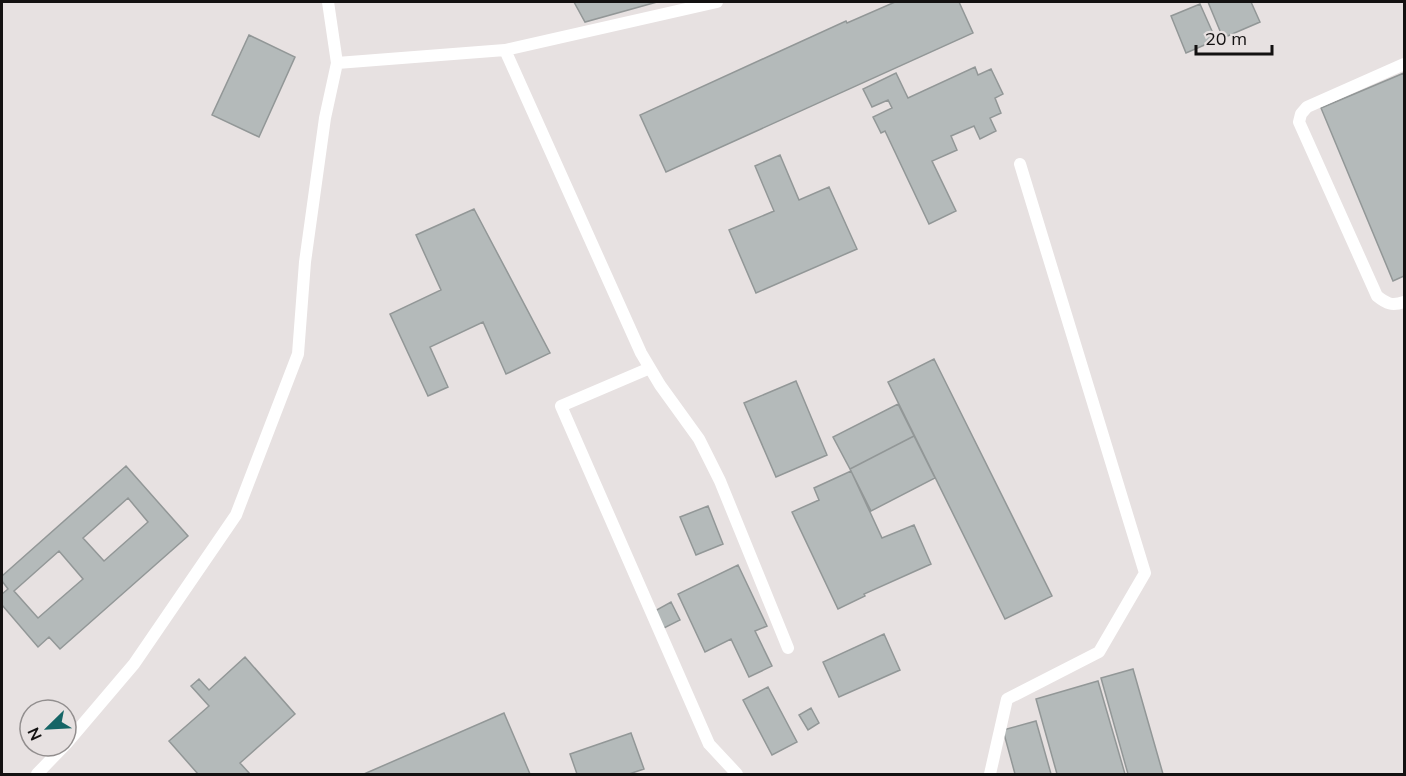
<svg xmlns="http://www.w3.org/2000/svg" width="1406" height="776" viewBox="0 0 1406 776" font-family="Mulish,sans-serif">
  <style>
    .building { fill: #b4baba; stroke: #929797; stroke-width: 1.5; fill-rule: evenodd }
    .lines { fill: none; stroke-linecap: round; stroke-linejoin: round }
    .service { stroke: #fff; stroke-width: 12 }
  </style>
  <rect width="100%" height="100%" fill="#e7e1e1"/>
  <path class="building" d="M574 2H657L585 22Z
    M895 2H959L973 33 666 172 640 115 846 21 847 23Z
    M1208 2H1251L1260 22 1223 38Z
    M1200 4 1216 40 1186 53 1171 16Z
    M249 35 295 57 259 137 212 115Z
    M975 67 978 75 991 69 1003 94 995 98 1001 113 990 118 996 131 980 139 974 126 951 136 957 150 932 161 956 211 929 224 885 131 881 133 873 117 892 108 888 100 872 107 863 89 896 73 908 98Z
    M1404 73V276L1393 281 1321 108Z
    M780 155 799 200 829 187 857 249 756 293 729 230 774 211 755 166Z
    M474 209 550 353 506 374 483 322 430 347 448 387 428 396 390 314 441 290 416 235Z
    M934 359 1052 596 1005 619 888 382Z
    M796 381 827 455 776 477 744 403Z
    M898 404 914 436 850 469 833 437Z
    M914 436 935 478 871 511 850 469Z
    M126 466 188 536 60 649 49 637 38 647 2 605V594L8 589 2 581V576ZM128 498 148 522 104 561 83 538ZM59 551 83 579 38 618 14 591Z
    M851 471 882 538 914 525 931 564 864 594 865 596 838 609 792 512 819 500 814 488Z
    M708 506 723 544 696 555 680 517Z
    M738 565 767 626 755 631 772 666 749 677 731 639 705 652 678 594Z
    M671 602 680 620 662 629 653 612Z
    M884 634 900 670 839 697 823 662Z
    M245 657 295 714 240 763 250 774H198L169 741 209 706 191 686 199 679 209 690Z
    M1133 669 1163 774H1128L1101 678Z
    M1098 681 1125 774H1057L1036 699Z
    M768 687 797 742 772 755 743 700Z
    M811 708 819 723 808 730 799 715Z
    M504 713 530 774H364Z
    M1036 721 1051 774H1015L1003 730Z
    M631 733 644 769 629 774H577L570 754Z"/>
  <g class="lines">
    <path class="service" d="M505 50 641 353 660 385 699 439 720 481 788 648
      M337 63 505 50 717 2
      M1404 64 1307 107 1301 114 1299 122 1377 296C1387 304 1392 306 1404 302
      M650 368 561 406 709 744 737 774
      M66 744 134 664 236 515 298 354 305 262 325 118 337 63 328 2
      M37 774 64 746
      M990 774 1007 699 1099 652 1145 573 1020 164"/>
  </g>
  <rect width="1406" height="776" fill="none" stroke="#131111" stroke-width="6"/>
  <g transform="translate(48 728) rotate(246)"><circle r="28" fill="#e7e1e1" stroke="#928e8e" stroke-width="1.5"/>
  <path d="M0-4.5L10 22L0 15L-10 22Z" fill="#166566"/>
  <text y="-9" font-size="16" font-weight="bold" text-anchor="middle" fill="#131111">N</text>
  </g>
  <path d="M1196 45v9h76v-9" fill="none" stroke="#131111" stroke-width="3"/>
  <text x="1205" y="45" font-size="18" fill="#131111" stroke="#e7e1e1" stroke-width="4.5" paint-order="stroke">20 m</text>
</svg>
